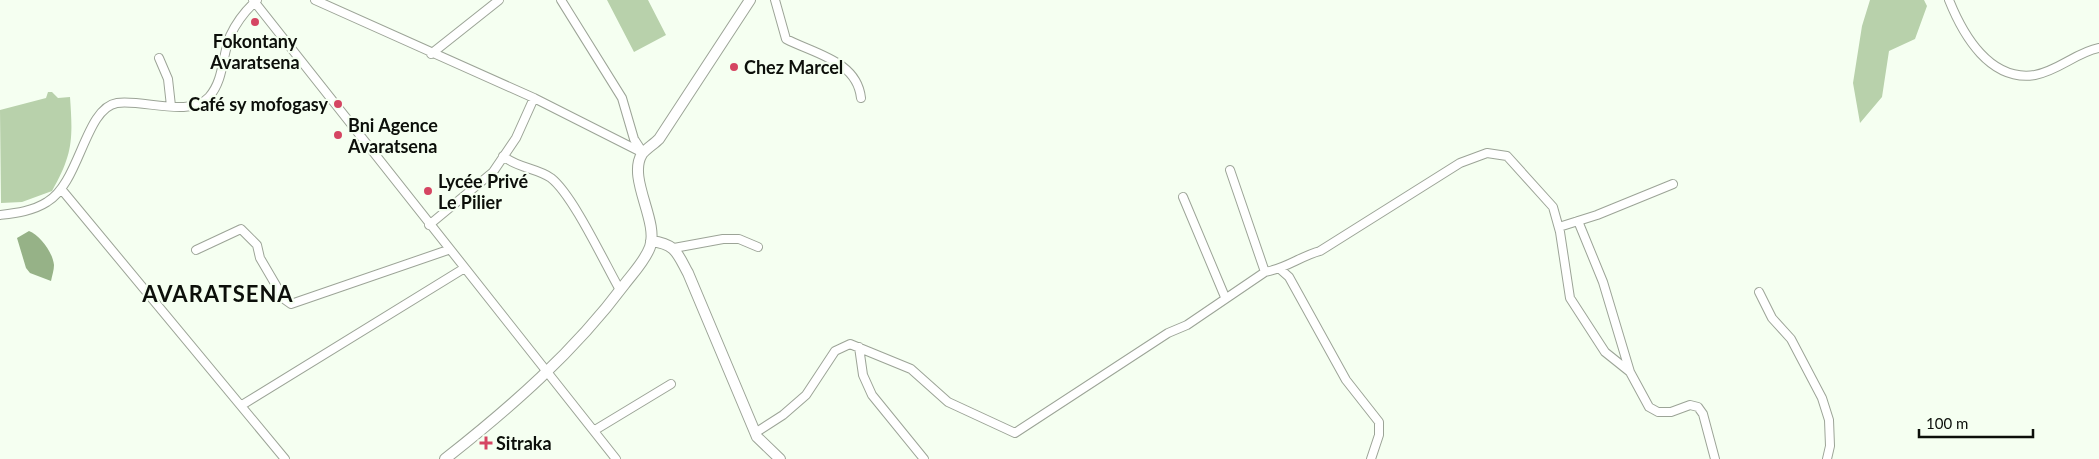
<svg xmlns="http://www.w3.org/2000/svg" width="2099" height="459" viewBox="0 0 2099 459" font-family="Lato,sans-serif">
  <style>
    .green { fill: #b8d1ab }
    .water { fill: #96b287 }
    .lines { fill: none; stroke-linecap: round; stroke-linejoin: round }
    .minor-casing { stroke: #9ca497; stroke-width: 10 }
    .major-casing { stroke: #9ca497; stroke-width: 12 }
    .minor { stroke: #fff; stroke-width: 8 }
    .major { stroke: #fff; stroke-width: 10 }
    .poi-dot { fill: #d54562; stroke: #f5fff1; stroke-width: 2 }
    .labels { text-anchor: middle; dominant-baseline: central; stroke-width: 4.5; stroke-linejoin: round; paint-order: stroke }
    .poi-label { font-size: 18px; font-weight: bold; fill: #0c0f0a; stroke: #f5fff1; text-anchor: start }
    .district-label { font-size: 22px; font-weight: bold; letter-spacing: 1px; fill: #0c0f0a; stroke: #f5fff1 }
  </style>
  <rect width="100%" height="100%" fill="#f5fff1"/>
  <path class="green" d="M607 0H648L666 35 634 52Z
    M1870 0H1924L1927 6 1915 39 1889 51 1882 97 1860 123 1853 83 1862 26Z
    M48 92H52L58 98 70 97C73 139 73 154 52 191L22 202 1 203 0 110 46 98Z"/>
  <path class="water" d="M29 231C40 235 53 253 54 265 54 270 52 276 51 281L30 273 26 268 17 238Z"/>
  <g class="lines">
    <g class="minor-casing">
      <path id="minor" d="M253 0 616 459
        M315 0 534 98 643 153
        M561 0 622 98 634 139 643 153
        M775 0 786 39C815 54 857 61 861 98
        M1949 0C1963 35 1990 82 2035 75 2058 71 2077 52 2099 48
        M431 54 499 0
        M159 58 168 79 171 106
        M503 156C517 168 537 168 551 178 573 195 605 264 620 290
        M1230 170 1265 272
        M62 190 285 459
        M1183 197 1225 297
        M0 215C16 213 33 211 47 202 80 183 85 108 117 103 143 99 190 118 209 97 224 80 222 56 230 36 236 23 247 9 257 0
        M1578 221 1603 282 1630 372
        M429 225 493 172 516 138 534 98
        M1559 227 1597 215 1673 184
        M674 248 723 239H739L758 247
        M196 250 241 229 257 245 260 258 284 299 291 304 448 250
        M1280 269 1289 277 1346 380 1379 422V435L1371 459
        M1759 292 1772 318 1791 339 1822 398 1829 420 1830 446 1827 459
        M859 347 863 375 872 395 924 459
        M242 405 463 269
        M595 430 671 384
        M755 433 783 415 806 395 835 351 850 344 911 369 948 402 1015 433 1168 333 1187 325 1265 272C1285 269 1301 256 1320 251L1460 163 1487 153 1507 156 1553 207 1560 232 1570 298 1605 352 1630 372 1649 407 1658 412H1671L1690 405 1698 407 1703 414 1715 459"/>
    </g>
    <g class="major-casing">
      <path id="major" d="M651 241C676 244 677 253 688 273L757 437 780 459
        M445 459C511 407 574 352 624 285 633 273 645 261 650 247 659 221 627 178 642 154 646 149 654 144 659 139L750 0"/>
    </g>
    <use href="#minor" class="minor"/>
    <use href="#major" class="major"/>
  </g>
  <g class="poi-dot">
    <circle cx="255" cy="22" r="5"/>
    <circle cx="734" cy="67" r="5"/>
    <circle cx="338" cy="104" r="5"/>
    <circle cx="338" cy="135" r="5"/>
    <circle cx="428" cy="191" r="5"/>
    <path d="M483.5 435.5h5v5h5v5h-5v5h-5v-5h-5v-5h5z"/>
  </g>
  <g class="labels">
    <g class="poi-label">
      <text x="255" y="41" text-anchor="middle">Fokontany<tspan x="255" dy="21">Avaratsena</tspan></text>
      <text x="744" y="67">Chez Marcel</text>
      <text x="328" y="104" text-anchor="end">Café sy mofogasy</text>
      <text x="348" y="125">Bni Agence<tspan x="348" dy="21">Avaratsena</tspan></text>
      <text x="438" y="181">Lycée Privé<tspan x="438" dy="21">Le Pilier</tspan></text>
      <text x="496" y="443">Sitraka</text>
    </g>
    <g class="district-label">
      <text x="218" y="293">AVARATSENA</text>
    </g>
  </g>
  <path d="M1919 429v8h114v-8" fill="none" stroke="#0c0f0a" stroke-width="2.5"/>
  <text x="1926" y="429" font-size="15" fill="#0c0f0a" stroke="#f5fff1" stroke-width="4" paint-order="stroke">100 m</text>
</svg>
